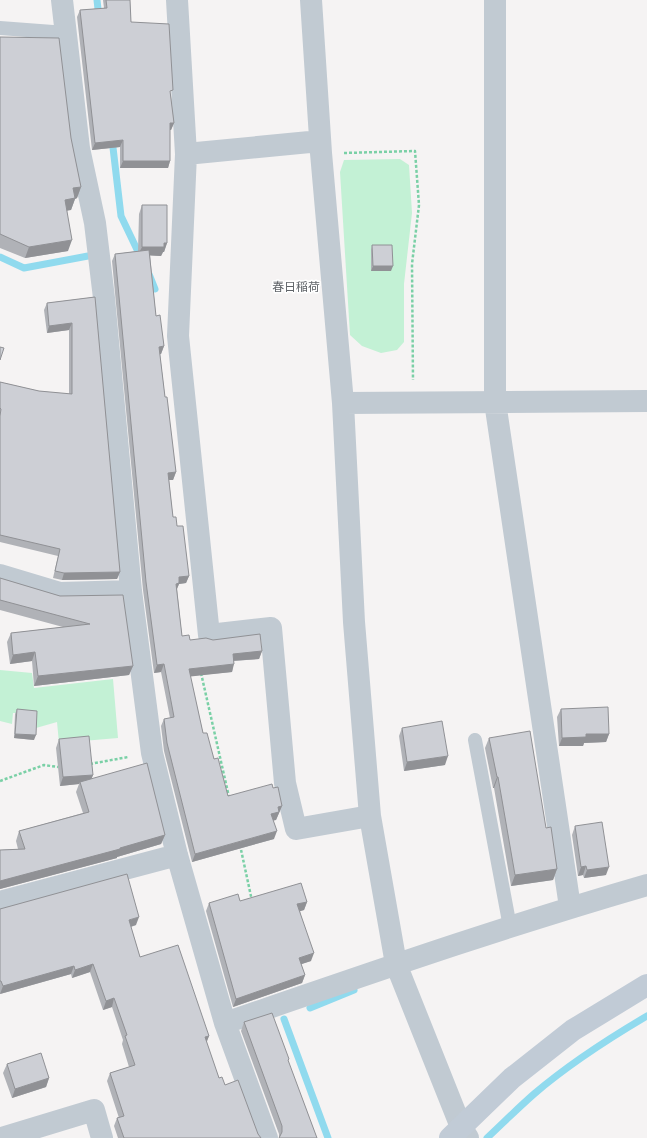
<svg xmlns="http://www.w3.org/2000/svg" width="647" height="1138" viewBox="0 0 647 1138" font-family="'Fira Sans','Noto Sans JP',sans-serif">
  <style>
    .green { fill: #c3f1d5 }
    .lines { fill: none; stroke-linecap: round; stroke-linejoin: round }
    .stream { stroke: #90daee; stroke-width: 7 }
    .path { stroke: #7ad0a6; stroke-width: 2.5; stroke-dasharray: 3 2; stroke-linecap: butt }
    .lane { stroke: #c1cad2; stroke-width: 14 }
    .street { stroke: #c1cad2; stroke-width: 22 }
    .secondary { stroke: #c1cbd6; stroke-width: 22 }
    .wall { fill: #b0b2b7 }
    .shaded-wall { fill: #909195 }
    .building { fill: #cdcfd5; stroke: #909195 }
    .labels { text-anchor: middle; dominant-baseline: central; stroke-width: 3; stroke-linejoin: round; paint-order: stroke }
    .quarter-label { font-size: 12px; fill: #5f6368; stroke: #fff }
  </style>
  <rect width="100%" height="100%" fill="#f5f3f3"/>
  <path class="green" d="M400 159 409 165 412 213 404 284V342L397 350 381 353 362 346 350 335 340 172 344 160Z
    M0 670 32 673 34 688 113 679 118 738 59 743 57 722 36 728V713H13L12 724 0 721Z"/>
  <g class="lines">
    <path class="stream" d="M97 0 99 18
      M112 139 121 216 142 260
      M0 257 24 268 88 256
      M149 274 155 289
      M310 1008 354 990
      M284 1019 328 1138
      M487 1138C503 1123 518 1108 534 1094 569 1064 608 1039 647 1016"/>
    <path class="path" d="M344 153 415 151 419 205 412 264 413 380
      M201 673 229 797
      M90 764 128 757
      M0 781 44 765 58 767
      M240 845 252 901"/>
    <path class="lane" d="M0 28 66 33
      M475 740 510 927"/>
    <path class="street" d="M62 0 79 148 95 223 104 298 131 591 152 753 177 855 225 1023 267 1138
      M177 0 186 154 178 336 209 635 271 628 285 783 296 829 370 816
      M311 0 321 153 343 403 354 622 370 816 396 964 461 1127 468 1138
      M495 0V402L570 907
      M186 154 320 141
      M343 403 647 401
      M0 575 60 593 131 591
      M0 902 177 855
      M225 1023C365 975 505 926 647 885
      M2 1138 94 1110 102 1138"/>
    <path class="secondary" d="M450 1138 512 1078 573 1030 647 985"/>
  </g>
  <path class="wall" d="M103 0H130L131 22 171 96 174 123 171 130H170V161L168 168H120V147L92 150 77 17 80 10 104 8Z
    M0 37 71 138 81 187 77 198 75 199 71 210H67L68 251 25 258 0 248Z
    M142 205 167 243 164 252H163L161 256 150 255 156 316 164 346 161 354H160L165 397 176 472 173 480H169L173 517 177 526 189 576 186 583 179 584 177 589 182 636 190 640 262 651 259 659 234 661 232 672 190 676 203 733 214 759 228 796 273 788 282 806 276 820H273L274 839 192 862 164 751 161 726 164 719 170 718 161 672 154 673 143 590 112 261 115 254 138 251 139 214Z
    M372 245 391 271H371V250Z
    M95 297 120 572 117 579 62 580 53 578 58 556 0 542V382L39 391 69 394V330L47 333 44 310 47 303Z
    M0 578 60 596 133 666 129 675 34 686 32 661 10 664 7 642 11 633 63 627 0 610Z
    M17 709 34 740 14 738 15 714Z
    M561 709 609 734 606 742 584 743 583 746H559L557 717Z
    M402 728 445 765 404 771 399 736Z
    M489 738 546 828 557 869 553 880 511 886 494 788H493L485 748Z
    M59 739 93 775 91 779 165 835 161 844 117 857V858L0 889V850L18 849 16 841 19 831 83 813 76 792 79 784 60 786 56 748Z
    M575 826 606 875 584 878 583 875 578 876 572 835Z
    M240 901 307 902 304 910 300 911 311 961 301 964 305 975 302 983 233 1007 206 911 209 903Z
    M0 909 136 925 131 927 140 957 209 1036 206 1042 219 1078 225 1085 261 1138H118L114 1126 117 1118H119L107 1081 110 1073 129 1067 122 1044 123 1040 112 1007 103 1010 90 972 72 978 71 974 0 994Z
    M244 1022 288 1062 317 1138H279V1134L241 1031Z
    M7 1064 49 1078 46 1087 12 1098 3 1073Z"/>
  <path class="shaded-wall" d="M170 123H174L171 130H167Z
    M123 140 120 147 92 150 95 143Z
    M123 161H170L168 168H120Z
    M81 187 77 198 75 199 71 210 61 212 65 200 73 188Z
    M72 240 68 251 25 258 29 247Z
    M164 243H167L164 252H163L161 256 138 255 142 247Z
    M373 266H393L391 271H371Z
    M72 323 69 330 47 333 49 326Z
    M164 346 161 354 157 355 159 347Z
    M176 472 173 480H165L168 473Z
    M120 572 117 579 62 580 64 573Z
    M189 576 186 583 179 584 176 591H174L179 577Z
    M262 651 259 659 230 661 233 654Z
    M35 652 32 661 10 664 13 655Z
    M164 664 161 672 154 673 157 665Z
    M234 664 232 672 186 677 189 669Z
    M133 666 129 675 34 686 38 676Z
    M15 734 36 735 34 740 14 738Z
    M586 734H609L606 742 584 743 583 746H559L562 738Z
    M448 756 445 765 404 771 407 762Z
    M93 775 90 783 80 782 79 784 60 786 63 777Z
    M497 777H498L494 788H493Z
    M282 806 276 820 268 822 271 814 278 807Z
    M277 831 274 839 192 862 195 854Z
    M165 835 161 844 117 857V858L0 889V881Z
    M586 866 583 875 578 876 581 867Z
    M609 867 606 875 584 878 587 870Z
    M557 869 553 880 511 886 515 875Z
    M307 902 304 910 294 913 297 904Z
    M139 917 136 925 126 928 129 920Z
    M314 953 311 961 296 966 299 958Z
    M93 964 90 972 72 978 75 970Z
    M74 966 71 974 0 994 3 986Z
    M305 975 302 983 233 1007 236 999Z
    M114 998 112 1007 103 1010 106 1001Z
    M209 1036 206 1044 205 1037Z
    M49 1078 46 1087 12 1098 15 1089Z"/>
  <path class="building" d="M106 0H130L131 22 169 24 173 90 170 91 174 123H170V161H123V140L95 143 80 10 107 8Z
    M0 37 59 38 71 138 81 187 73 188 75 198 65 200 72 240 29 247 0 234Z
    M142 205H167V243H164V247H142Z
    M372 245H392L393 266H373Z
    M149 250 156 316 160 315 164 346 159 347 165 397H167L176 472 168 473 173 517H176L177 526H183L189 576 179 577V583L176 584 182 636 189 635 190 640 206 638 213 640 260 634 262 651 233 654 234 664 189 669 203 733H207L214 759 218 758 228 796 272 784 273 788 278 787 282 806 278 807 279 812 271 814 277 831 195 854 167 743 164 719 174 717 164 664 157 665 146 582 115 254Z
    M95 297 120 572 64 573 55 571 60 549 0 535V416L1 409 0 408V382L39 391 72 394V323L49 326 47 303Z
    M0 347 4 348 0 360Z
    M0 578 60 596 123 595 133 666 38 676 35 652 13 655 11 633 90 624 0 600Z
    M608 707 609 734H586V737L562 738 561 709Z
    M17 709 37 711 36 735 15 734Z
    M442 721 448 756 407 762 402 728Z
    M530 731 546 828 551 827 557 869 515 875 498 777H497L489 738Z
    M89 736 93 775 63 777 59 739Z
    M147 763 165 835 120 848V849L0 881V850L25 849 19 831 89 812 80 782Z
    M602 822 609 867 587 870 586 866 581 867 575 826Z
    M127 874 139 917 129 920 140 957 178 945 209 1036 205 1037 219 1078 222 1077 225 1085 238 1080 258 1134 261 1138H124L117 1118 124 1116 110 1073 135 1065 125 1036 127 1035 114 998 106 1001 93 964 75 970 74 966 3 986 1 981H0V909Z
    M301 883 307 902 297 904 314 953 299 958 305 975 236 999 209 903 238 894 240 901Z
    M272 1013 289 1059 288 1060 317 1138H279L282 1132V1126L244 1022Z
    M41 1053 49 1078 15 1089 7 1064Z"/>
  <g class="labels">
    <g class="quarter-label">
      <text x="296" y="287">春日稲荷</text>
    </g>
  </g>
</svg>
